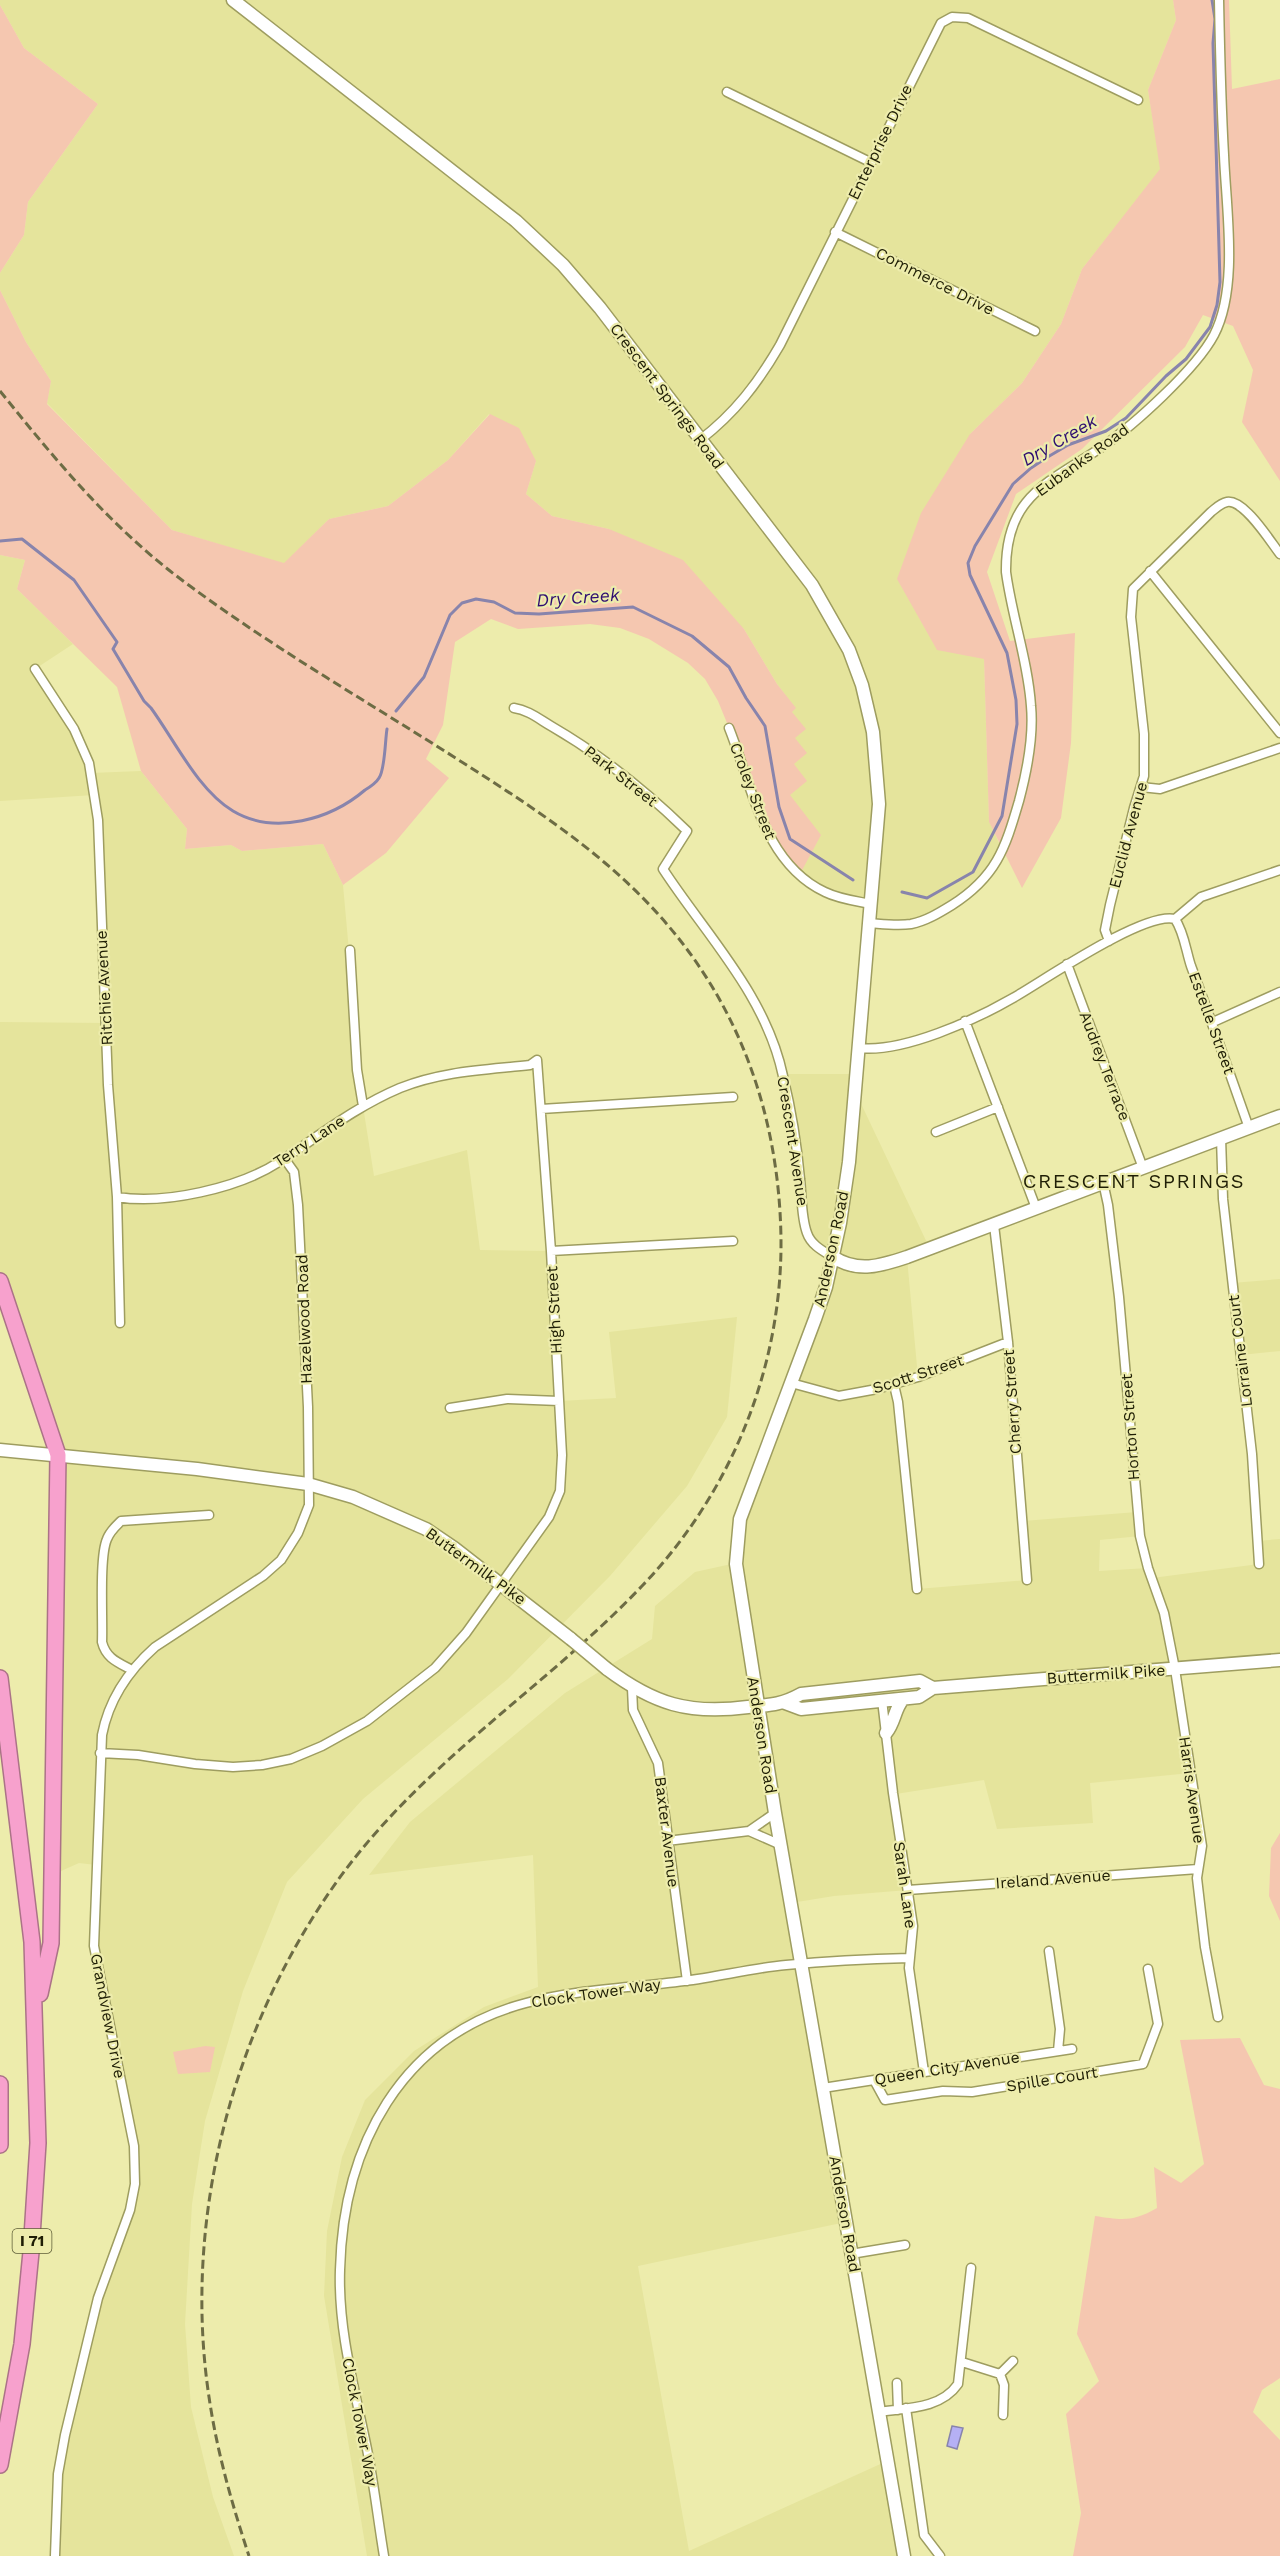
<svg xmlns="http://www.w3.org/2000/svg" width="1280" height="2556" viewBox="0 0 1280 2556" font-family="'Work Sans',sans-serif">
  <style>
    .built { fill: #e5e49c }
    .green { fill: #f5c7b0 }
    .water { fill: #b5b0f4; stroke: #8884ac; stroke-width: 1.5 }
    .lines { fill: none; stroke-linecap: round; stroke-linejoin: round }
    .stream { stroke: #8884ac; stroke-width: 3 }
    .street-casing { stroke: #9e9d60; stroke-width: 11 }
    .secondary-casing { stroke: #9e9d60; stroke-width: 15 }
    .highway-casing { stroke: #ab7387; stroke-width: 18 }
    .street { stroke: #fff; stroke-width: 8 }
    .secondary { stroke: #fff; stroke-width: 12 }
    .highway { stroke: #f7a1cd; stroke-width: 15 }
    .rail { stroke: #6d6c44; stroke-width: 3; stroke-dasharray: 9 4.5; stroke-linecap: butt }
    .secondary-bridge-casing { stroke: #9e9d60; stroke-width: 15; stroke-linecap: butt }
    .secondary-bridge { stroke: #fff; stroke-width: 12 }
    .labels { text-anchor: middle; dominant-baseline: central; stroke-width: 4.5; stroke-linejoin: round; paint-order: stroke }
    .shield { fill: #edecac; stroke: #5d5c37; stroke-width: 1.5 }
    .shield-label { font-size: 15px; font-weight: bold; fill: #1f1e05 }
    .street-label { font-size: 16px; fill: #1f1e05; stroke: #edecac }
    .water-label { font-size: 18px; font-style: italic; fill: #2e0d71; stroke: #edecac }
    .quarter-label { font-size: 20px; letter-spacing: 1.5px; fill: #1f1e05; stroke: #edecac }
  </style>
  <rect width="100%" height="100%" fill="#edecac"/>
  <path class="built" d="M0 0H1173L1176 20 1148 90 1161 169 1082 269 1061 324 1022 383 970 434 984 659 989 821 1003 852 991 872 924 921 869 923 870 904 840 897 800 874 789 795 795 737 792 711 795 708 777 684 744 629 609 529 552 516 526 494 536 461 489 414 448 460 388 506 329 519 284 564 172 530 47 403 51 381 26 342 0 290V273L24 235 28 202 98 104 24 48 0 5Z
    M0 555 25 560 17 589 73 644 35 669 74 729 91 773 141 771 187 829 185 849 231 845 242 851 323 844 343 885 363 1106 374 1176 467 1150 480 1250 551 1251 559 1401 616 1398 609 1332 737 1317 727 1417 687 1486 610 1576 508 1679 363 1799 287 1882 243 1991 205 2121 192 2204 185 2324 191 2407 213 2497 234 2556H55L58 2474 98 2298 130 2210 135 2168 96 1958V1865L79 1863 52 1875 58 1455 0 1281V1022L105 1023 94 795 0 801Z
    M783 1074H856L855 1091 930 1249 907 1258 918 1377 894 1385 917 1589 1027 1580 1023 1521 1137 1512 1140 1536 1100 1540 1099 1571 1148 1568 1152 1578 1259 1564 1257 1541 1280 1539V1660L1175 1669 1190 1773 1090 1783 1093 1823 997 1829 984 1780 896 1794 908 1890 834 1896 791 1903 846 2222 638 2266 689 2551 887 2461 904 2556H367L324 2296 327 2231 342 2157 365 2100 414 2051 484 2007 538 1987 533 1855 369 1875 410 1822 565 1693 652 1639 655 1606 695 1572 736 1563V1547L833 1257 807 1235Z
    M1280 1279V1351L1241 1355 1232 1283Z"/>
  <path class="green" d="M1173 0H1229L1232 89 1280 79V481L1242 422 1253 370 1233 326 1203 315 1185 347 1082 449 1016 494 987 572 1010 641 1075 633 1071 743 1061 818 1022 888 989 822 984 659 937 650 897 579 921 513 970 434 1022 383 1061 324 1082 269 1160 169 1148 90 1176 20Z
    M0 5 24 48 98 104 28 202 24 235 0 273Z
    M0 290 26 342 51 381 47 404 172 530 284 563 329 519 388 506 448 460 490 414 519 428 536 461 526 494 552 516 609 529 683 560 744 629 777 684 796 708 792 712 806 729 795 738 807 753 794 764 807 781 790 795 821 835 800 874 781 855 718 701 705 679 688 663 649 639 620 628 590 624 518 629 491 619 455 642 443 725 426 759 449 778 386 853 343 885 323 844 242 851 231 845 185 849 187 829 141 771 117 687 17 589 25 560 0 555Z
    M1280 1833V1921L1269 1896 1271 1848Z
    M1240 2038 1264 2085 1280 2089V2378L1262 2390 1253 2412 1280 2440V2556H1073L1081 2513 1066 2414 1099 2381 1077 2334 1095 2216C1122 2220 1133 2222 1157 2208L1154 2167 1181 2183 1204 2164 1180 2040Z
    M205 2046 215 2047 210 2072 178 2074 173 2052Z"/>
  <path class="water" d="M952 2426 963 2428 957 2449 947 2446Z"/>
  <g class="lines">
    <path class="stream" d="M0 541 22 539 74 580 117 642 113 649 144 701 151 708C175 741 198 790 233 811 275 836 331 819 365 790 370 787 376 783 379 778 385 770 385 741 387 729
      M396 711 424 677 450 615 462 603 476 599 494 602 515 613 539 614 633 607 692 636 729 667 746 698 765 726 779 807 790 839 853 880
      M902 892 927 898 973 872 1002 816 1017 724 1016 700 1007 653 970 575 968 563 975 546 1013 484 1031 468 1046 458 1068 445 1106 431 1126 418 1166 376 1186 359 1210 327 1217 305 1220 282 1213 43 1215 19 1212 0"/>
    <g class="street-casing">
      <path id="street" d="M727 92 870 162
        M835 232 1035 331
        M700 440C735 413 758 383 780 345L941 23 952 17 968 18 1138 100
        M1150 571 1280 733
        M35 669 74 729 89 763 98 820 108 1085 117 1197 120 1323
        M514 708C528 710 539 719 551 726 601 755 646 791 687 831L663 869C706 935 766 995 783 1076 791 1109 797 1145 800 1179 802 1196 801 1217 807 1233 811 1245 823 1251 833 1257
        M729 728C752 785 763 863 825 892 839 899 856 901 871 904
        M1141 787 1160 789 1280 748
        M1175 919C1184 932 1186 951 1191 966 1211 1020 1230 1074 1249 1128
        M869 923C883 924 897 926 911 924 926 921 939 913 952 905 996 877 1005 849 1019 801 1027 771 1034 738 1031 706 1028 661 1012 617 1006 572 1005 496 1048 483 1102 447 1134 425 1196 369 1214 335 1239 287 1226 208 1224 155 1221 103 1220 52 1219 0
        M1109 941 1105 930 1110 905 1134 808 1144 776V734L1131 617 1133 589 1211 512C1216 508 1221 503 1227 502 1244 499 1270 541 1280 554
        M350 950 357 1070 363 1106
        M1067 964 1143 1168
        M965 1021 1036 1208
        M1213 1022 1280 992
        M859 1048C903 1053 975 1020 1013 998 1043 981 1144 911 1175 919L1201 897 1280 870
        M541 1109 733 1097
        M936 1132 998 1107
        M1221 1138 1223 1199 1252 1454 1259 1564
        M1103 1182 1108 1205 1119 1297 1140 1536 1148 1568 1164 1613 1175 1669 1202 1846 1197 1878 1205 1947 1218 2017
        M994 1225 1008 1342 1027 1580
        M551 1251 733 1241
        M791 1383 839 1396 877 1389 918 1377 1008 1342
        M894 1385 898 1402 917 1589
        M450 1408 507 1399 559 1401
        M132 1670C117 1662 106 1658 102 1642 103 1619 99 1557 107 1539 110 1531 115 1527 121 1521L209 1515
        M632 1688 633 1710 658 1763 687 1981
        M882 1700 893 1793 913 1926 909 1968 924 2072
        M100 1753 138 1755 195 1764 233 1767 262 1765 291 1759 322 1746 367 1721 435 1668 466 1633 549 1517 560 1491 562 1455 551 1251 537 1060 530 1065C485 1070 443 1071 400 1088 355 1107 319 1136 279 1162 239 1188 164 1205 117 1197
        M749 1831 775 1813
        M667 1841 749 1831 781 1845
        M908 1890 1198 1869
        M1049 1951 1060 2029 1058 2051
        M874 2080 885 2100 943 2091 972 2092 1143 2064 1158 2024 1148 1969
        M823 2088 1072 2049
        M851 2254 905 2245
        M962 2362 1000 2374 1004 2385 1003 2415
        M1000 2374 1013 2361
        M897 2383 898 2410
        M906 2408 924 2535 940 2556
        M878 2412C906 2408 941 2409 958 2384L971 2268
        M55 2556 58 2474 65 2435 98 2298 130 2210 135 2184 134 2146 94 1946 102 1735C109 1699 128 1671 155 1647L263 1576 281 1560 298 1533 309 1505 308 1407 298 1205 294 1172 284 1158
        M384 2556C378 2520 374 2484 367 2449 355 2390 338 2331 340 2270 343 2147 400 2036 526 2003 577 1989 632 1988 684 1981 718 1977 752 1968 786 1965 828 1961 869 1959 910 1958"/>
    </g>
    <g class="secondary-casing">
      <path id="secondary" d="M233 0 516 221 563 265 600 308 812 585 849 650 862 685 873 732 879 804 849 1162 840 1223 826 1287 815 1319 740 1519 736 1564 775 1813 904 2556
        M833 1257C858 1273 880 1266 907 1257L1280 1116
        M0 1450 197 1469 308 1484 353 1497 426 1529 454 1548 571 1639
        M607 1669C654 1704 689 1715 748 1707 770 1705 781 1705 801 1694L920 1681 933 1688
        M785 1703 801 1709 919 1697 933 1688 1280 1660
        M886 1733C895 1722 894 1710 903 1699"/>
    </g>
    <g class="highway-casing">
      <path id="highway" d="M0 1281 58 1455 51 1943 40 1994
        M0 1678 32 1942 38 2143 31 2252 22 2344 0 2465
        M0 2084V2145"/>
    </g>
    <use href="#street" class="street"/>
    <use href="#secondary" class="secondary"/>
    <use href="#highway" class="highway"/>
    <path class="rail" d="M0 391C57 462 115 532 190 586 274 648 366 701 454 757 553 820 644 878 708 980 757 1058 780 1148 781 1240 782 1368 731 1493 642 1586 544 1689 423 1762 338 1880 233 2026 182 2218 209 2397 217 2452 232 2504 249 2556"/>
    <g class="secondary-bridge-casing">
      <path id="secondary-bridge" d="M571 1639 607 1669"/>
    </g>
    <use href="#secondary-bridge" class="secondary-bridge"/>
  </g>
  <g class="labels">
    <rect class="shield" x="12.5" y="2229" width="39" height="24" rx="4.5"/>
    <g class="shield-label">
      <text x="32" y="2241">I 71</text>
    </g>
    <g class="street-label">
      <text transform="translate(880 142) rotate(-64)">Enterprise Drive</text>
      <text transform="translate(935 281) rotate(27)">Commerce Drive</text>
      <text transform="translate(667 396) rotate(53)">Crescent Springs Road</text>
      <text transform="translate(1082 460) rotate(-36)">Eubanks Road</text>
      <text transform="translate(621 776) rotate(38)">Park Street</text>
      <text transform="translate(753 791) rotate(69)">Croley Street</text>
      <text transform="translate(1128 835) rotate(-75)">Euclid Avenue</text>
      <text transform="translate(104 988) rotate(-93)">Ritchie Avenue</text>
      <text transform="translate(1212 1023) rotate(70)">Estelle Street</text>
      <text transform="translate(1105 1066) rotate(69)">Audrey Terrace</text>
      <text transform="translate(309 1141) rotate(-33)">Terry Lane</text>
      <text transform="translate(793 1141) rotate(81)">Crescent Avenue</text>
      <text transform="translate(831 1249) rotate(-78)">Anderson Road</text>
      <text transform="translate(554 1310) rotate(-93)">High Street</text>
      <text transform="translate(304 1319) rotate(-92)">Hazelwood Road</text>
      <text transform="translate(1240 1351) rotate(-97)">Lorraine Court</text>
      <text transform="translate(918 1374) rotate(-18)">Scott Street</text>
      <text transform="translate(1012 1402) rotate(-94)">Cherry Street</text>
      <text transform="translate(1130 1427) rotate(-94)">Horton Street</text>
      <text transform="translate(476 1566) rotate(36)">Buttermilk Pike</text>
      <text transform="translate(1106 1674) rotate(-4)">Buttermilk Pike</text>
      <text transform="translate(762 1735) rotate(81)">Anderson Road</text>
      <text transform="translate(1192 1790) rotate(82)">Harris Avenue</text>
      <text transform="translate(667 1832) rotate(83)">Baxter Avenue</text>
      <text transform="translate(1053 1879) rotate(-4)">Ireland Avenue</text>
      <text transform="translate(905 1885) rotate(82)">Sarah Lane</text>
      <text transform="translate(596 1993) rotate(-8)">Clock Tower Way</text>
      <text transform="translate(108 2016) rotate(79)">Grandview Drive</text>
      <text transform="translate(947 2068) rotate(-9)">Queen City Avenue</text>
      <text transform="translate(1052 2079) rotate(-9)">Spille Court</text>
      <text transform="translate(845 2214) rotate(80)">Anderson Road</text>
      <text transform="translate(360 2422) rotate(79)">Clock Tower Way</text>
    </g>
    <g class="water-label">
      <text transform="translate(1059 440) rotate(-30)">Dry Creek</text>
      <text transform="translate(578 597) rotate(-4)">Dry Creek</text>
    </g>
    <g class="quarter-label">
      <text x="1134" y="1181">CRESCENT SPRINGS</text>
    </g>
  </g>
</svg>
